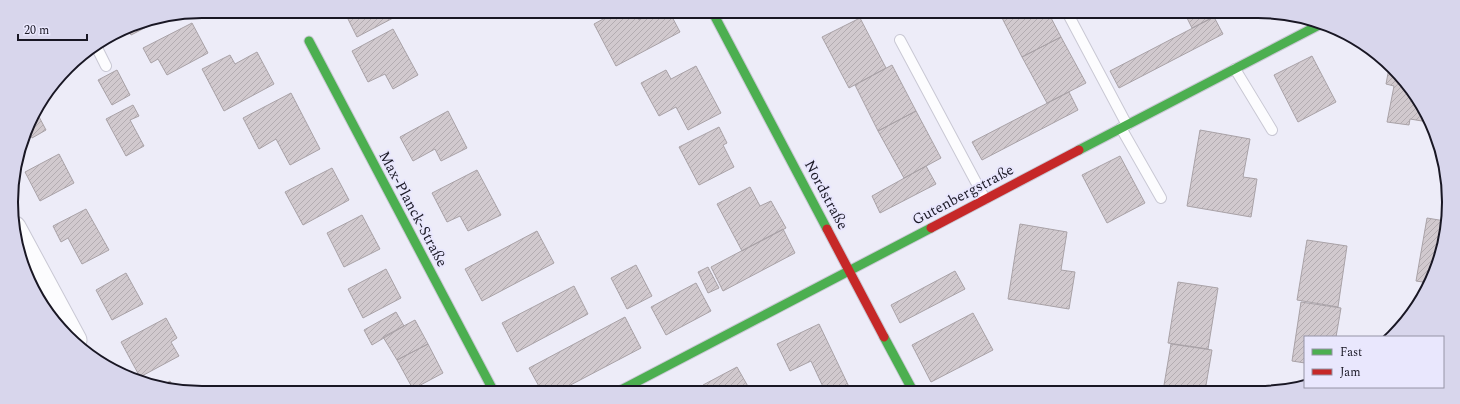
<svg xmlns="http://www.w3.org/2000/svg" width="1460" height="404" viewBox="0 0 1460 404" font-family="Spectral,serif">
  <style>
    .building { fill: url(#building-hatch); stroke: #a9a2a7 }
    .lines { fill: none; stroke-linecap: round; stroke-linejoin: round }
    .lane-casing { stroke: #c9c8d4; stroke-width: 12 }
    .street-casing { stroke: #c9c8d4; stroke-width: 23 }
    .fast-casing { stroke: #c9c8d4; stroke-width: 11 }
    .jam-casing { stroke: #c9c8d4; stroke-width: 11 }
    .lane { stroke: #fcfcfe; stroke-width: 10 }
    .street { stroke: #fcfcfe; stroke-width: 21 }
    .fast { stroke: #4caf50; stroke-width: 9 }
    .jam { stroke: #c62828; stroke-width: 9 }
    .labels { text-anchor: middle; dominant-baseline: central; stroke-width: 4; stroke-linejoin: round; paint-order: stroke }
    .street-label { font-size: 15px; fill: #191724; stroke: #e9e7fd }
    .rim { fill: none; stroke: #191724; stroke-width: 2 }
  </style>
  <defs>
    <pattern id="building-hatch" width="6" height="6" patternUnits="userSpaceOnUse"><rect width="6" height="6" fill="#d1c9ce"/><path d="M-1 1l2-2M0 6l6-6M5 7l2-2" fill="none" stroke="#b3acb1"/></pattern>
  </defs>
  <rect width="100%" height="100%" fill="#edecf8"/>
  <path class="building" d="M344 11 389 12 393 18 357 37Z
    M616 12H635L639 20 653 12 670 13 680 32 616 66 594 24Z
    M1000 14H1049L1061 37 1022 57Z
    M1185 14H1219L1192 28Z
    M1214 17 1223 34 1119 88 1110 71Z
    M860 18 886 68 849 88 822 37Z
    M162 19 131 35 127 27 129 25Z
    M192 23 208 53 167 75 158 59 151 63 143 48Z
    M393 29 418 75 393 89 385 74 368 82 352 51Z
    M1061 37 1086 83 1047 103 1022 57Z
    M257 52 274 84 224 111 202 69 230 55 235 64Z
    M1312 56 1336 102 1298 122 1274 75Z
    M892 65 916 111 878 131 855 85Z
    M696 66 721 113 688 130 676 107 659 116 641 83 666 70 671 79Z
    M1389 68 1417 96 1428 122 1410 119 1409 125 1387 122 1394 86 1386 84Z
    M117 70 130 95 112 105 98 80Z
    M1069 92 1078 110 982 160 972 142Z
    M291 93 320 149 290 165 276 139 259 149 243 118Z
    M133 105 139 116 130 120 144 146 126 156 106 119Z
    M36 111 46 130 32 138 29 132 26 134 31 117Z
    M448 111 467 148 441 161 435 149 413 161 400 137Z
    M916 111 941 158 904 178 878 131Z
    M719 127 727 143 723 145 734 167 699 185 679 147Z
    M1200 130 1250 139 1243 177 1257 179 1251 217 1187 206Z
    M59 154 74 183 40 201 25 172Z
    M1120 156 1145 203 1107 223 1082 175Z
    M926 166 936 184 880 213 872 196Z
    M332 168 349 200 303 225 285 192Z
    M477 170 501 215 468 231 460 216 447 222 432 193Z
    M750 187 760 206 771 201 786 228 742 251 717 204Z
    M86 209 109 250 82 264 68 238 61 242 53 226Z
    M362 215 380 249 344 267 327 233Z
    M1427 218 1445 221V239L1429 283 1416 281Z
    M1020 224 1067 232 1061 270 1075 272 1069 309 1008 299Z
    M783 229 795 253 723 291 711 267Z
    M537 231 554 263 482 301 465 269Z
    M1307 240 1347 246 1338 307 1297 300Z
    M636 265 652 296 627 309 611 278Z
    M708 267 719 288 708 293 698 272Z
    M386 269 401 298 363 318 348 289Z
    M955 271 965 289 900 323 891 305Z
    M126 273 143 304 112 320 96 290Z
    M1178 282 1218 288 1208 349 1168 343Z
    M696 283 711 311 666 335 651 307Z
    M1423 284 1428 285 1421 300Z
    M574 286 588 314 517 352 502 323Z
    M1301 302 1341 308 1336 337H1305V363L1292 361Z
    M396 312 404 326 372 345 364 330Z
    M973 313 993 350 931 382 912 345Z
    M625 317 641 348 561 390H541L529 368Z
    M166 318 177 338 171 342 179 356 140 377 121 342Z
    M415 320 428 344 397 360 383 337Z
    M819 324 851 391H825L811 361 790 371 777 344Z
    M428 344 443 373 413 389 397 360Z
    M1171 344 1212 350 1205 391H1163Z
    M737 367 750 390H706L703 385Z
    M170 381 175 389H165L159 387Z"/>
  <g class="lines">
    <g class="lane-casing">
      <path id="lane" d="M1068 14 1127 125
        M900 40 985 199
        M94 47 98 50 106 66
        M1235 69 1272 130
        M1121 128 1161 198"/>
    </g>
    <g class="street-casing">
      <path id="street" d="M15 227 76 340"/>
    </g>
    <g class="fast-casing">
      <path id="fast" d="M713 13 827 229
        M309 41 493 390
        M1079 150 1319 25
        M884 337 913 391
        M621 390 931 228"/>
    </g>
    <g class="jam-casing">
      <path id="jam" d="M931 228 1079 150
        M827 229 884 337"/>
    </g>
    <use href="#lane" class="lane"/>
    <use href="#street" class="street"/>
    <use href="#fast" class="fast"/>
    <use href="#jam" class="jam"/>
  </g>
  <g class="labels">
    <g class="street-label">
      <text transform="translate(826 195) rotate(62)">Nordstraße</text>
      <text transform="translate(963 195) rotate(-28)">Gutenbergstraße</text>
      <text transform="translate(413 209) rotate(62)">Max-Planck-Straße</text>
    </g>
  </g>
  <path d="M0 0H1460V404H0ZM202 18H1258A184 184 0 0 1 1442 202V202A184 184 0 0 1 1258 386H202A184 184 0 0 1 18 202V202A184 184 0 0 1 202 18Z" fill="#d8d6ec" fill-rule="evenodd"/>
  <path class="rim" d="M202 18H1258A184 184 0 0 1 1442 202V202A184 184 0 0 1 1258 386H202A184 184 0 0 1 18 202V202A184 184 0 0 1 202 18Z"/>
  <rect x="1304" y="336" width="140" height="52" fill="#e9e7fd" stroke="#9694a6"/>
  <rect x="1312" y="349" width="20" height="6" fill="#4caf50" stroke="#9694a6"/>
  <text x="1340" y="356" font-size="12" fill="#191724">Fast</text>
  <rect x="1312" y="369" width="20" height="6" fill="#c62828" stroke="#9694a6"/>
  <text x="1340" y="376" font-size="12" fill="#191724">Jam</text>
  <path d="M18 34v6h69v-6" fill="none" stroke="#191724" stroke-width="2"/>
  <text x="24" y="34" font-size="12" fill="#191724" stroke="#e9e7fd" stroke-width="3" paint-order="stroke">20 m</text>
</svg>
